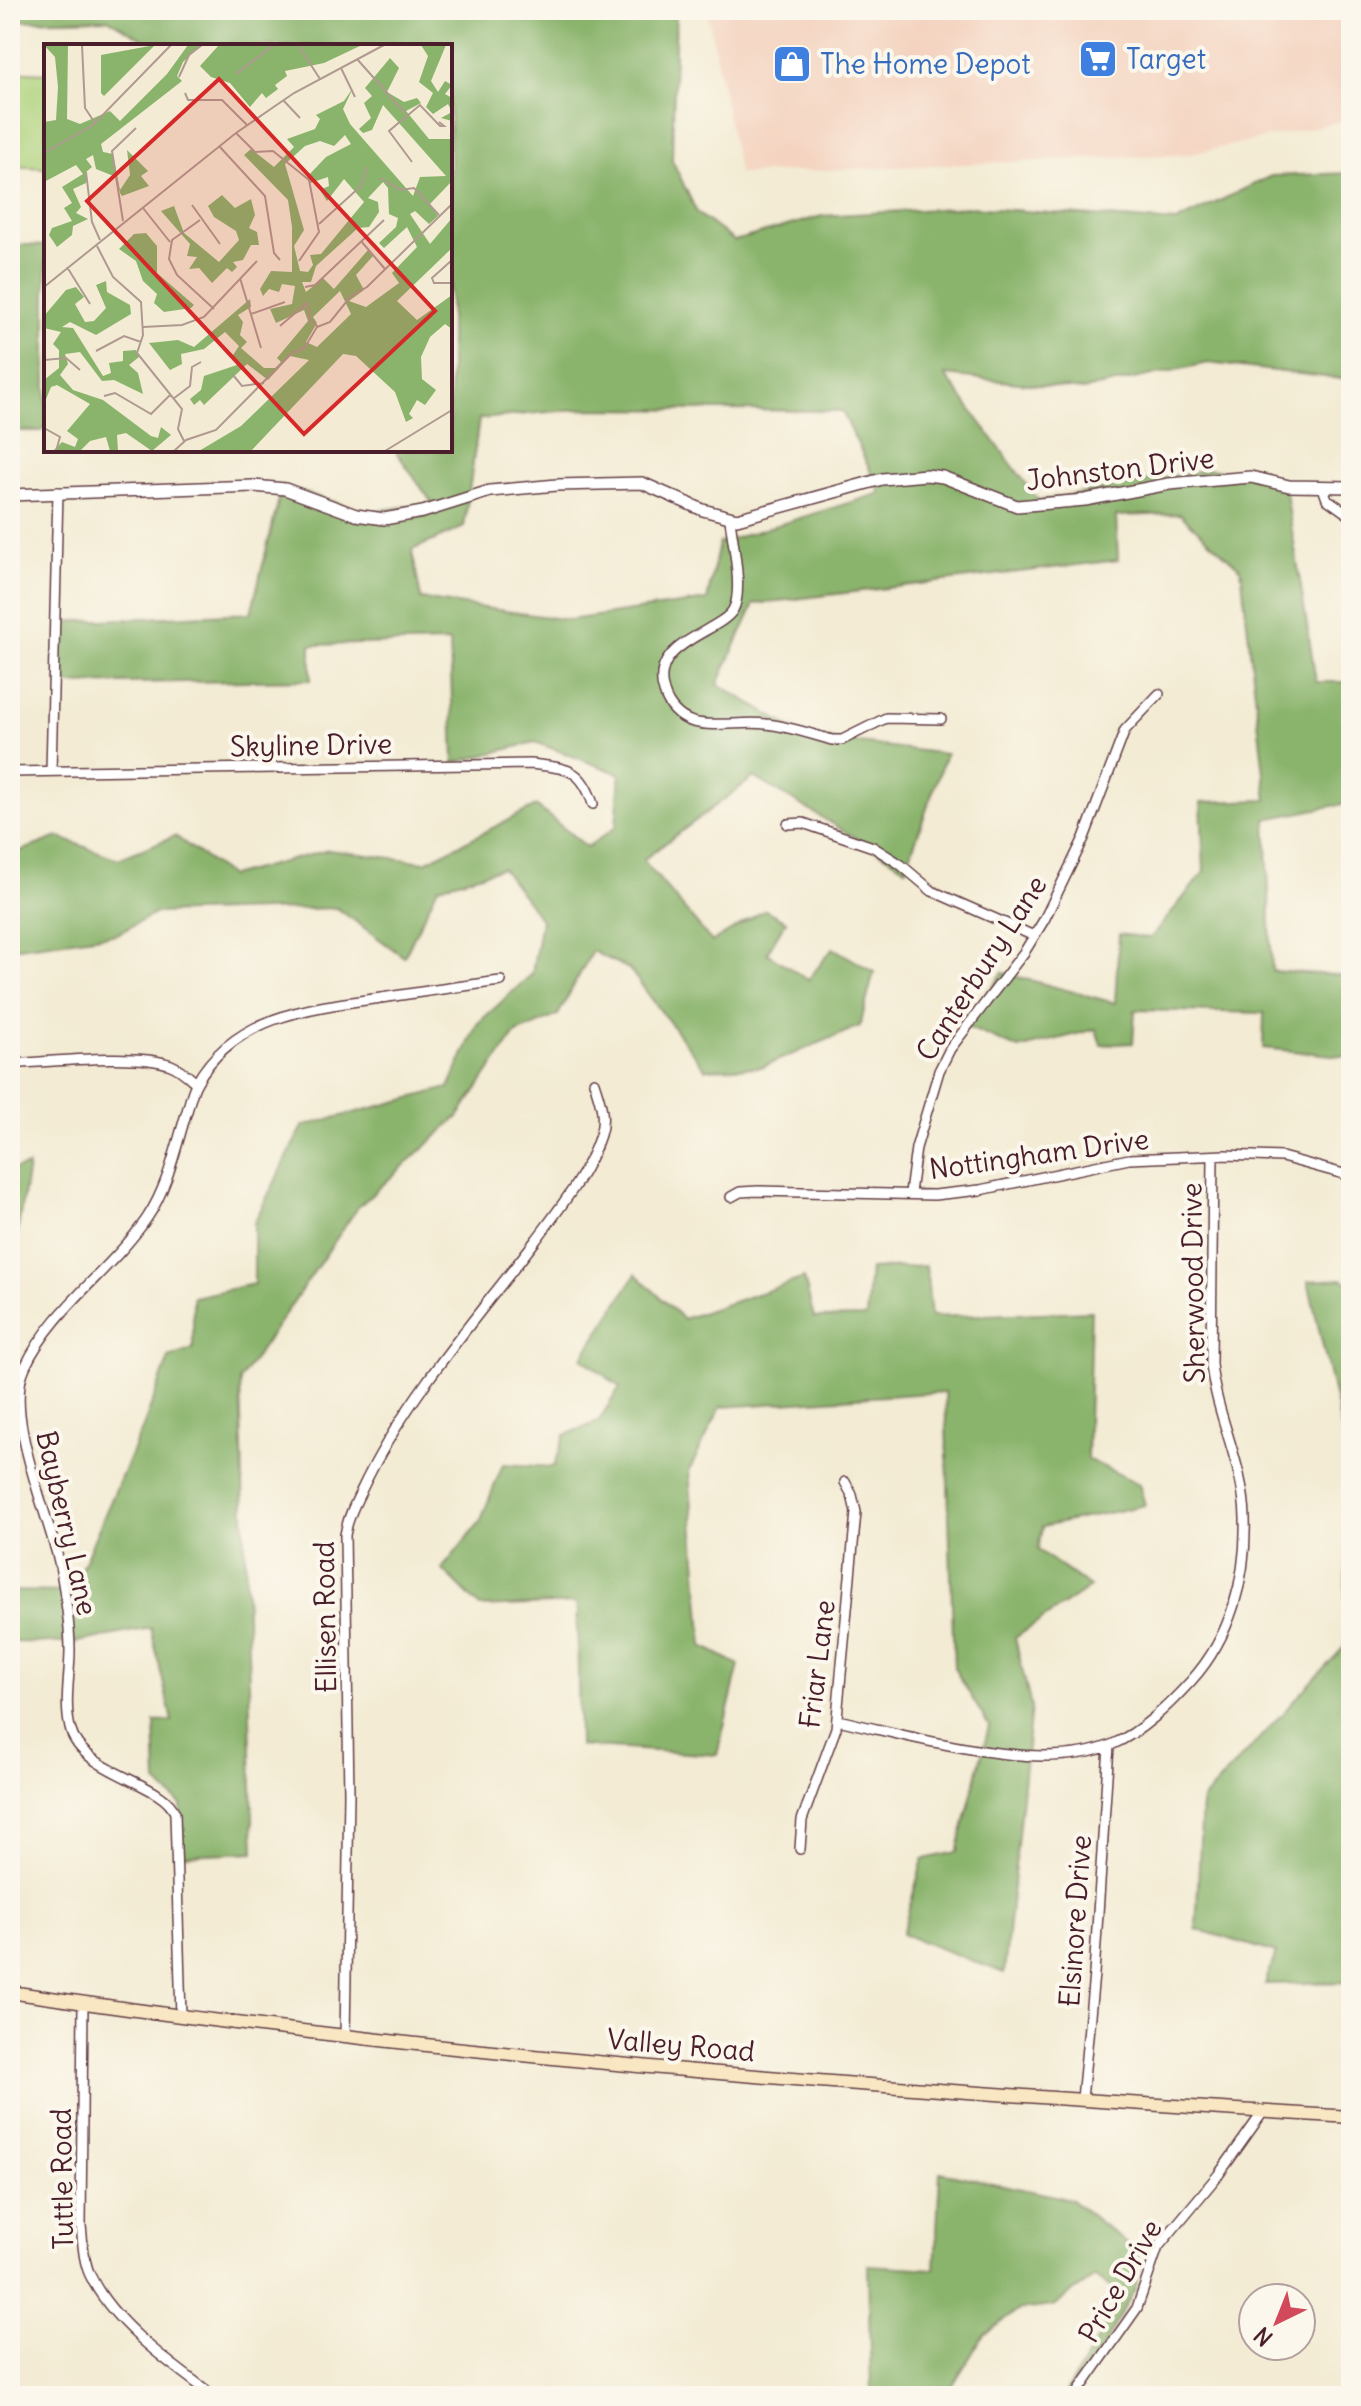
<svg xmlns="http://www.w3.org/2000/svg" width="1361" height="2406" viewBox="0 0 1361 2406" font-family="Delius,sans-serif">
  <style>
    .built { fill: #f4d3c0 }
    .green { fill: #aed27c; stroke: #7c7854; stroke-width: 2 }
    .forest { fill: #8ab46c; stroke: #6a6a4c; stroke-width: 2; fill-rule: evenodd }
    .lines { fill: none; stroke-linecap: round; stroke-linejoin: round }
    .minor-casing { stroke: #633e44; stroke-width: 12 }
    .tertiary-casing { stroke: #633e44; stroke-width: 14 }
    .secondary-casing { stroke: #633e44; stroke-width: 15 }
    .minor { stroke: #fff; stroke-width: 9 }
    .tertiary { stroke: #fff; stroke-width: 11 }
    .secondary { stroke: #f9e7c3; stroke-width: 12 }
    .labels { text-anchor: middle; dominant-baseline: central; stroke-width: 8; stroke-linejoin: round; paint-order: stroke }
    .shop-label { font-size: 28px; fill: #366cbe; stroke: #fbf7ec; text-anchor: start }
    .street-label { font-size: 28px; fill: #4a1f2b; stroke: #fbf7ec }
    .inset-road { fill: none; stroke: #af9990; stroke-width: 2 }
    .view { fill: #d62828; fill-opacity: 0.15; stroke: #d62828; stroke-width: 4 }
    .inset-edge { fill: none; stroke: #4a1f2b; stroke-width: 4 }
  </style>
  <rect width="100%" height="100%" fill="#fbf7ec"/>
  <filter id="ink" filterUnits="userSpaceOnUse"><feTurbulence type="fractalNoise" baseFrequency=".0125" numOctaves="2"/><feDisplacementMap in="SourceGraphic" scale="16" xChannelSelector="R" yChannelSelector="G"/><feConvolveMatrix kernelMatrix="1 2 1 2 8 2 1 2 1" color-interpolation-filters="sRGB"/></filter>
  <filter id="wash" filterUnits="userSpaceOnUse"><feTurbulence type="fractalNoise" baseFrequency=".006" numOctaves="4" result="noise"/><feDisplacementMap in="SourceGraphic" scale="32" xChannelSelector="R" yChannelSelector="G"/><feGaussianBlur stdDeviation="1.8" result="paint"/><feColorMatrix in="noise" values="0 0 0 0 0 0 0 0 0 0 0 0 0 0 0 0 0 1.4 0 .05"/><feComposite in="paint" operator="in"/></filter>
  <g filter="url(#wash)">
    <rect width="100%" height="100%" fill="#f3ebd3"/>
    <path class="built" d="M707 10H1351V119L1191 154 739 174Z"/>
    <path class="green" d="M10 71 46 73V168L10 166Z"/>
    <path class="forest" d="M10 10H676L672 160 697 213 734 241 822 216 969 207 1176 222 1271 176 1351 173V380L1208 363 1083 390 945 375 1039 501 1209 469 1284 480 1316 682H1351V794L1348 803 1266 819 1272 971 1351 976V1057L1263 1048 1264 1013 1135 1010 1133 1043 1101 1045 1096 1029 1019 1049 962 1025 1003 973 1115 1003 1119 934 1151 938 1204 872 1201 802 1267 800 1241 569 1180 514 1116 516 1118 560 754 604 718 684 805 736 946 754 906 868 754 777 643 860 712 942 765 910 786 921 767 953 808 980 833 948 874 972 860 1026 762 1067 705 1069 629 969 592 951 558 1015 515 1034 458 1117 358 1207 240 1380 254 1852 183 1855 181 1805 157 1783 155 1722 172 1721 151 1628 72 1643 10 1642V1591L71 1592 143 1427 169 1358 193 1349V1297L254 1284V1223L303 1126 449 1088 477 1024 532 974 541 920 502 868 438 887 404 957 337 908 156 913 117 934 10 948V855L58 837 118 859 175 836 230 876 328 850 425 862 536 806 587 847 616 827 620 774 535 742 454 763 450 642 311 645V680L58 684 60 622 251 613 282 486 367 512 432 503 395 450H450V46H149V43L108 19 10 21ZM578 409 842 411 881 493 719 543 707 600 569 620 421 599 412 550 464 527 479 419Z
      M10 244 46 246V427L42 431H10Z
      M28 1166 12 1266 10 1265V1170Z
      M926 1266 931 1317 1091 1311 1087 1459 1139 1484 1145 1505 1042 1527 1038 1550 1090 1587 1015 1638 1031 1707 1004 1973 902 1934 923 1859 957 1852 989 1726 954 1668 945 1392 721 1407 689 1471 703 1646 739 1665 717 1755 579 1746 577 1603 480 1607 442 1569 480 1522 503 1464 554 1467 565 1435 598 1422 620 1387 582 1358 636 1274 683 1319 804 1278 814 1318 866 1317 870 1269Z
      M1342 1279 1351 1285V1982L1265 1984 1276 1953 1196 1929 1202 1800 1345 1646 1347 1452 1308 1281Z
      M940 2172 1070 2199 1139 2253 1136 2287 1076 2396H1063L1124 2296 1095 2277 1053 2306 1019 2310 984 2334 946 2396H871L868 2265 935 2269Z"/>
  </g>
  <g filter="url(#ink)">
    <g class="lines">
      <g class="minor-casing">
        <path id="minor" d="M1323 488 1327 499 1351 516
          M730 519C732 540 744 591 733 610 719 633 648 643 664 692 668 706 679 718 693 722 716 728 742 721 766 724 788 726 810 734 832 740H842L886 718 941 719
          M51 771 58 492
          M10 772 531 764C567 769 581 767 593 804
          M788 824 803 823 873 847 900 864 932 891 1034 936
          M10 1064C47 1062 140 1052 171 1065 181 1069 188 1076 196 1083
          M910 1193 916 1148 939 1071 950 1049 1025 951 1044 920 1084 838 1125 730 1159 694
          M731 1197 740 1192 758 1191 934 1195 980 1190 1129 1159 1225 1155 1282 1157 1351 1176
          M837 1720C913 1736 1038 1775 1111 1745 1142 1732 1169 1705 1191 1681 1231 1637 1247 1577 1245 1518 1244 1465 1216 1416 1211 1364L1213 1156
          M800 1849 802 1820 836 1728 856 1512 852 1495 845 1482
          M83 2003 81 2226C83 2242 83 2260 90 2275 113 2324 171 2364 214 2396
          M181 2017 175 1813C163 1781 81 1774 70 1728 64 1703 70 1675 70 1650 70 1623 65 1593 60 1566 49 1516 3 1413 25 1367 53 1308 111 1271 147 1218 168 1187 176 1146 187 1111 190 1102 192 1090 197 1082 235 1015 313 1007 381 998 421 992 461 986 501 981
          M345 2037 349 1794 345 1535C348 1515 358 1498 367 1479 410 1393 478 1316 536 1240 559 1209 588 1173 600 1135 606 1116 600 1101 594 1082
          M1082 2099 1094 1974 1109 1746
          M1075 2396 1137 2308 1158 2247 1219 2174 1263 2112"/>
      </g>
      <g class="tertiary-casing">
        <path id="tertiary" d="M10 495 254 486 285 489 356 515 384 519 423 512 490 491 557 485 642 483 703 510 737 519 882 479 926 475 943 477 1017 506 1085 500 1169 484 1251 477 1289 486 1351 487"/>
      </g>
      <g class="secondary-casing">
        <path id="secondary" d="M10 1992C454 2059 903 2090 1351 2117"/>
      </g>
      <use href="#minor" class="minor"/>
      <use href="#tertiary" class="tertiary"/>
      <use href="#secondary" class="secondary"/>
    </g>
  </g>
  <defs>
    <g id="supermarket-square" transform="scale(2)"><rect x="-9" y="-9" width="18" height="18" rx="4" fill="#3f7fe0" stroke="#fbf7ec"/><path d="M-6-5.5h2.5l.6 2H6L4.5 2H-2.5L-4.4-4H-6ZM-1.5 3.2a1.3 1.3 0 1 0 .1 0ZM3 3.2a1.3 1.3 0 1 0 .1 0Z" fill="#fff"/></g>
    <g id="shop-square" transform="scale(2)"><rect x="-9" y="-9" width="18" height="18" rx="4" fill="#3f7fe0" stroke="#fbf7ec"/><path d="M-5-2.5h2.3a2.7 3.5 0 0 1 5.4 0H5L5.5 6h-11ZM-1.5-2.5h3a1.5 2.3 0 0 0-3 0Z" fill="#fff"/></g>
  </defs>
  <g fill-rule="evenodd">
    <use href="#supermarket-square" x="1098" y="59"/>
    <use href="#shop-square" x="792" y="64"/>
  </g>
  <g class="labels">
    <g class="shop-label">
      <text x="1126" y="59">Target</text>
      <text x="820" y="64">The Home Depot</text>
    </g>
    <g class="street-label">
      <text transform="translate(1120 469) rotate(-7)">Johnston Drive</text>
      <text transform="translate(311 745) rotate(-1)">Skyline Drive</text>
      <text transform="translate(981 968) rotate(-57)">Canterbury Lane</text>
      <text transform="translate(1039 1154) rotate(-8)">Nottingham Drive</text>
      <text transform="translate(1193 1283) rotate(-91)">Sherwood Drive</text>
      <text transform="translate(67 1523) rotate(77)">Bayberry Lane</text>
      <text transform="translate(325 1617) rotate(-91)">Ellisen Road</text>
      <text transform="translate(817 1664) rotate(-83)">Friar Lane</text>
      <text transform="translate(1075 1921) rotate(-86)">Elsinore Drive</text>
      <text transform="translate(681 2045) rotate(5)">Valley Road</text>
      <text transform="translate(62 2179) rotate(-91)">Tuttle Road</text>
      <text transform="translate(1120 2281) rotate(-60)">Price Drive</text>
    </g>
  </g>
  <g transform="translate(44 44)">
    <rect width="408" height="408" fill="#f3ebd3"/>
    <path d="M0 1H24L23 75 36 80 66 67 76 77 123 30 144 1H157L139 18 133 32 138 37 57 100 59 108 69 110 76 146 86 131 83 106 104 127 97 132 105 142 78 152 76 149 72 133 52 125 49 111 42 115 48 123 42 128V139L29 145 37 163 32 169 44 175 29 182 28 191 13 203 5 191 8 184 28 177 20 164 28 159 18 143 39 130 32 121 0 138V78L12 76 14 43 11 13ZM111 1 60 52 57 49V11ZM175 1H318L280 19 241 27 243 32 231 41 234 45 222 54 218 49 206 63 186 39 167 33 156 22ZM377 1H402L387 37 394 48 401 37 408 41 401 50 408 54V77L397 74 408 68 404 60 389 70 382 63 389 49 375 38 384 12ZM346 14 355 24 343 48 360 58 373 54 377 59 362 67 385 95H408V137L386 160 394 172 385 180 371 167 366 170 386 200 408 174V204L353 257 373 276 408 251V285L401 280 386 293 377 313 378 335 392 346 381 361 373 356 365 370 369 374 362 378 351 348 312 312 299 310 207 407H155L197 382 265 316 246 312 224 336 203 320 160 361 156 356 150 361 146 355 157 346 160 332 193 321 189 311 195 302 181 288 160 305 137 310 138 320 126 326 105 299 134 296 150 303 206 255 207 263 194 271 199 278 196 291 203 298 197 304 220 324H231L237 318 233 314 264 277 260 266 232 279 226 265 248 260 251 242 238 240 235 248 225 245 219 252 216 245 227 227 248 228V183L244 156 200 111 207 105 230 123 250 103 243 95 271 85 276 75 272 71 300 57 309 44 299 65 306 80 369 152 376 133 402 132 339 61 328 86 319 89 315 85 327 74 320 59 328 52 321 44ZM301 91 307 100 282 113 263 133 266 139 284 133 285 142 276 146 283 157 300 135 320 158 277 210 266 211 269 221 264 228 256 227 250 202 260 186 241 120 261 102 276 97 290 102ZM339 138 344 144 345 170 354 174 352 183 335 199 340 204 363 183 373 203 348 229 355 239 322 263 305 257 320 246 312 231 329 212 324 206 290 245 279 234 262 248 258 238H267L272 222 314 184 325 183 335 168 334 158 324 154ZM296 247 307 270 273 303 262 298 273 279 269 273ZM178 151 191 164 207 155 211 171 205 184 213 188 215 201H207L199 216 189 218 193 223 188 228 183 224 168 239 155 224 145 225 153 213 143 212 146 200 117 167 130 162 140 189 175 218 195 196 192 187 170 173 164 162ZM90 190 102 189 113 202V229L150 261 147 264 120 268 110 259 113 250 99 237 92 217 75 205ZM62 237 63 248 86 261 87 270 52 291 26 278 18 283 29 284 59 332 67 329 65 319 79 317V307L92 306 95 313 85 321 94 329 99 350 70 336 58 337 36 308 21 310 24 320 16 331 29 346 59 356 107 392 114 394 117 383 127 391 108 407 82 389 73 391 74 407H66L62 393 46 397 36 407H9L18 398 31 403 34 395 23 387 46 360 13 341 7 343 0 360V336L15 324V306L9 300 17 288 0 284V272L22 246 32 243 40 253 31 260 41 278 50 277 62 264 52 241Z" fill="#8ab46c" fill-rule="evenodd"/>
    <path class="inset-road" d="M38 1 41 64 51 79M254 1 276 35M313 15 361 69M297 24 311 53M192 30 230 1M135 33 145 11 158 1M141 49 144 56H178L203 81M239 56 256 74M192 89 211 108 229 107 265 136 275 188 255 217M176 103 221 152 230 209 236 216M0 109 49 81 127 1M368 118 345 87 376 61 396 82H400L395 78M42 128 48 178 56 196M336 134 356 146 370 144 395 171M148 161 176 200M99 164 126 198M156 176 128 196 125 215 133 231 170 265M79 177 68 107 92 84M275 180 317 142 323 123M317 197 341 225M53 202 69 233 97 258 99 291 93 309 138 365 134 385 140 397M408 216 388 234 390 239H408M23 223 46 260M196 234 217 304M0 243 192 89 250 49 340 1M261 243 271 241 340 176M207 270 241 258M236 282 263 259 266 276 274 283M99 283 138 281 160 273 213 217M52 307 80 292 97 298M0 316 22 314 36 326M189 331 198 342 220 339M60 352 71 349 107 370 126 351M129 355 146 342 148 323 157 318M0 384 16 393 12 407M130 407 142 396 172 386 247 310 261 303 273 283 286 278 307 252 323 243 408 160M341 407 408 366"/>
    <path class="view" d="M175 35 391 267 260 390 43 157Z"/>
    <rect width="408" height="408" class="inset-edge"/>
  </g>
  <rect width="1361" height="2406" fill="none" stroke="#fbf7ec" stroke-width="40"/>
  <g transform="translate(1277 2322) rotate(223)"><circle r="38" fill="#fbf7ec" stroke="#b4a19f" stroke-width="2"/>
  <path d="M0-6L14 30L0 20L-14 30Z" fill="#d1495b"/>
  <text y="-12" font-size="22" font-weight="bold" text-anchor="middle" fill="#4a1f2b">N</text>
  </g>
</svg>
